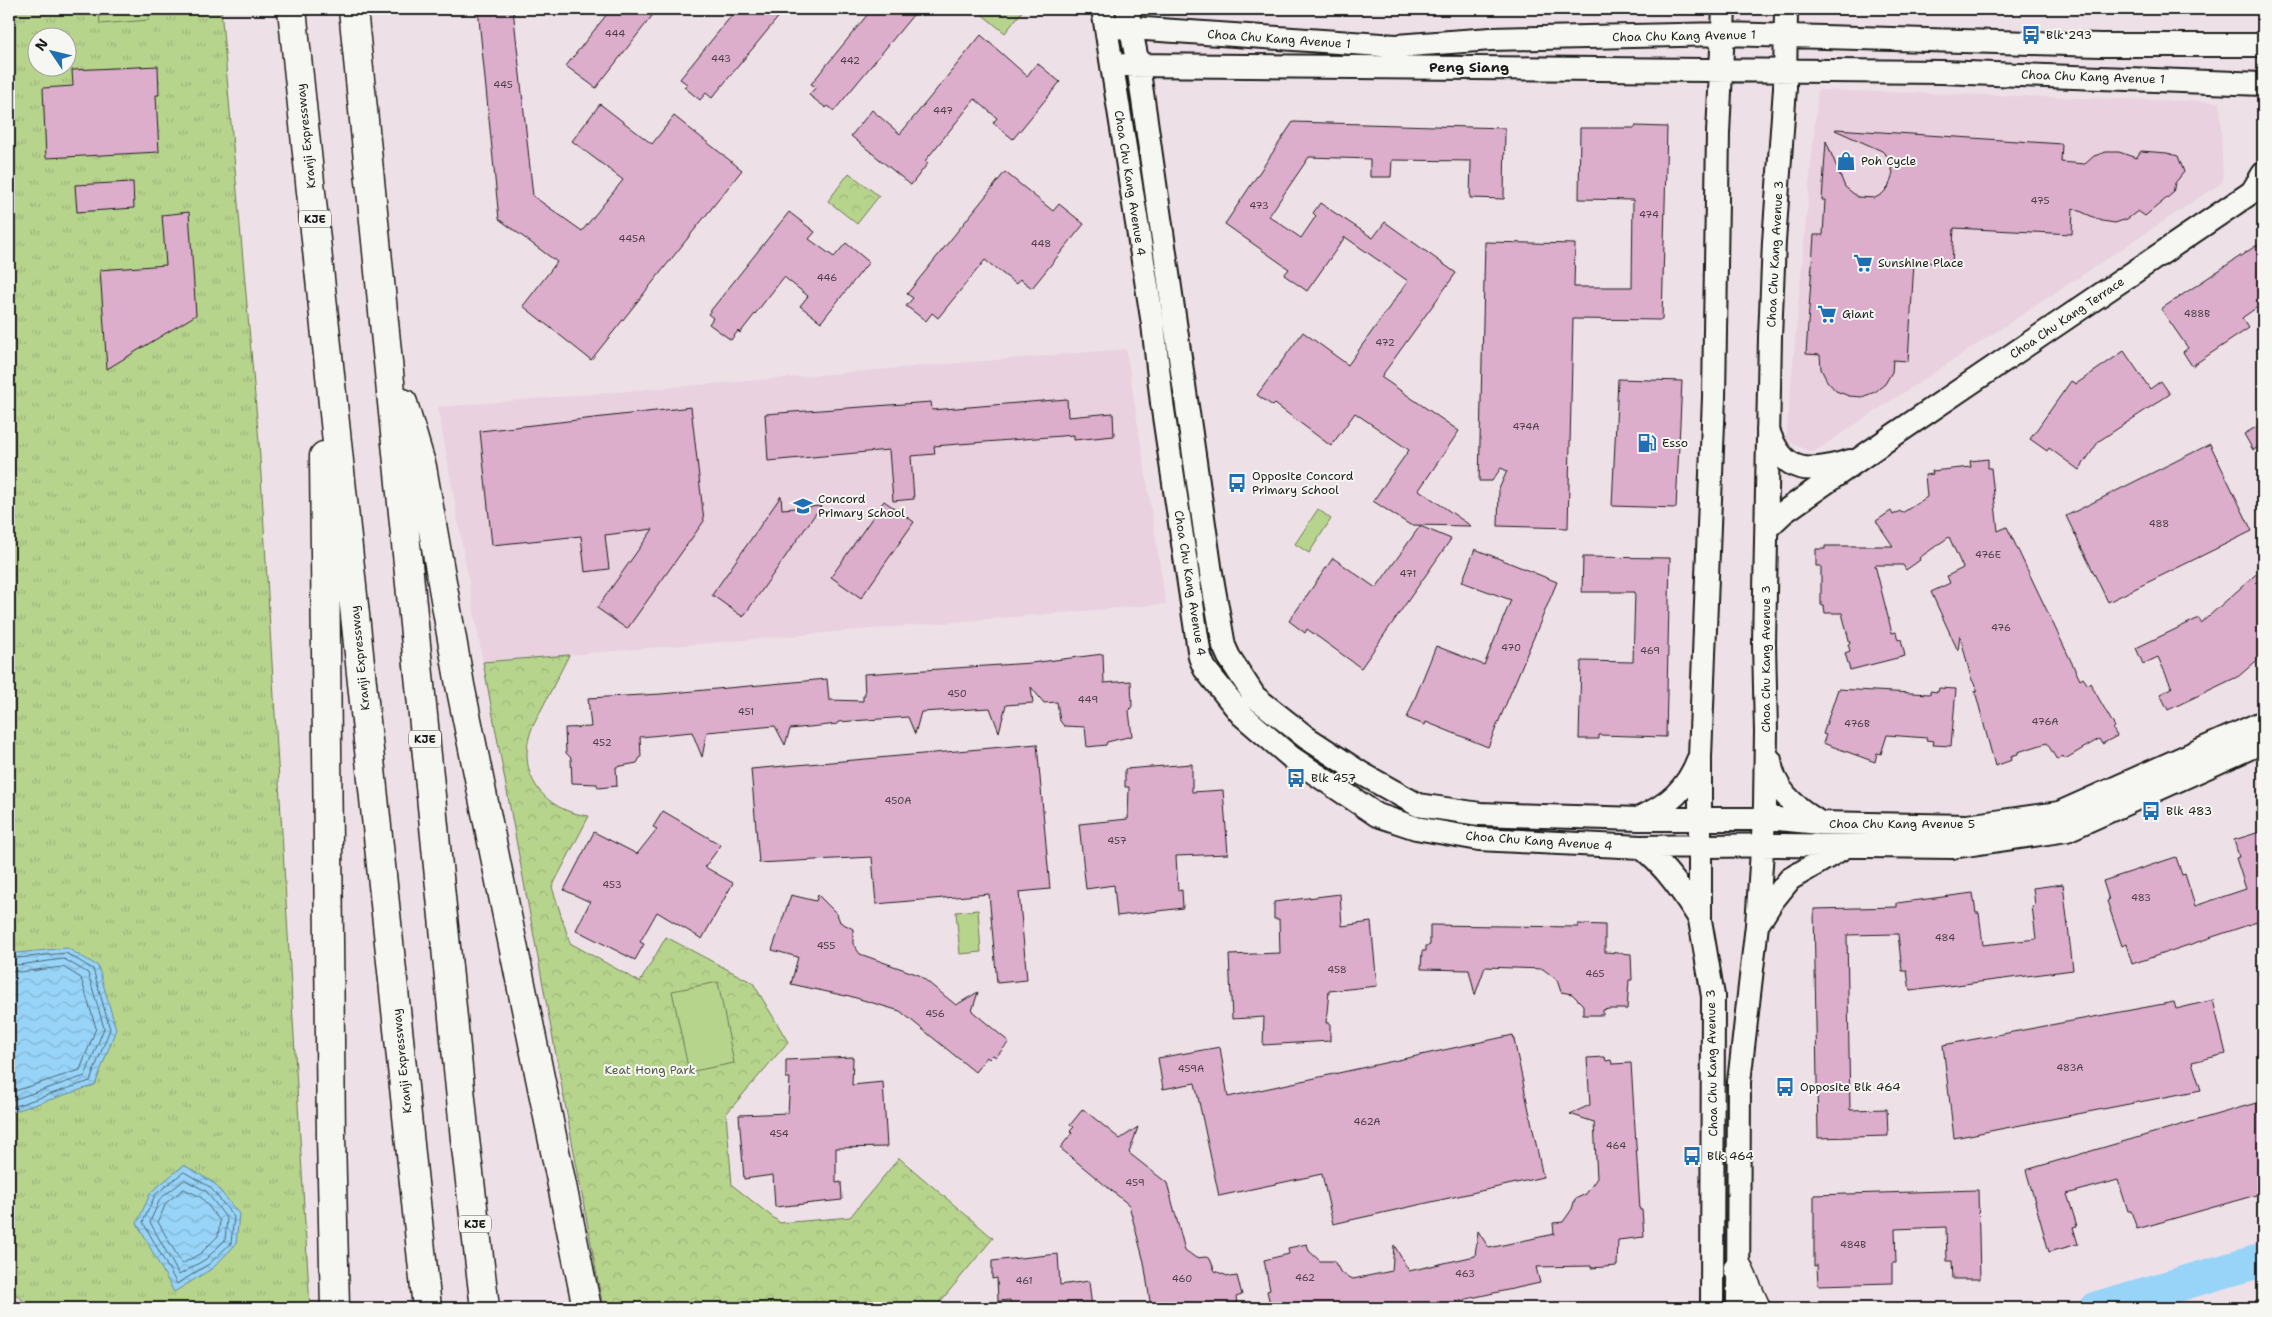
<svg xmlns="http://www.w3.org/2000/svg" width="2272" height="1317" viewBox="0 0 2272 1317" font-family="'Shantell Sans',sans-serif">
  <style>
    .built { fill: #e9d1df }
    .grass { fill: url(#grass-tufts); stroke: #6a7854; fill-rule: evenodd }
    .park { fill: url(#park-crowns); stroke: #6a7854 }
    .pitch { fill: #b7d48d; stroke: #6a7854 }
    .water { fill: url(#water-waves); stroke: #668aa0 }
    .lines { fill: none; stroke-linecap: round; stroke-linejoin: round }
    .shore { stroke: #4d6674; stroke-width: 1 }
    .river { stroke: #97d4f8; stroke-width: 34 }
    .building { fill: #ddadcc; stroke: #1c1c1c }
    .minor-casing { stroke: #1c1c1c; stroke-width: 26 }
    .major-casing { stroke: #1c1c1c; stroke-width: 31 }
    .highway-casing { stroke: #1c1c1c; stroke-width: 31 }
    .minor { stroke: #f6f6f2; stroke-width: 22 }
    .major { stroke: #f6f6f2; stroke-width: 28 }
    .highway { stroke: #f6f6f2; stroke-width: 28 }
    .labels { text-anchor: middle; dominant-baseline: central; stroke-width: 4; stroke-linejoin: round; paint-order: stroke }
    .number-label { font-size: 10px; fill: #4c4048 }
    .shield { fill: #f6f6f2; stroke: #5d5d5c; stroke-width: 1 }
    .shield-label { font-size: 11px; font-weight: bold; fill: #1c1c1c }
    .poi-label { font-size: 12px; fill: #1c1c1c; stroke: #f6f6f2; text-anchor: start }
    .street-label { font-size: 12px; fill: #1c1c1c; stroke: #f6f6f2 }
    .park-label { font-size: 12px; fill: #525c44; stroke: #f6f6f2 }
    .neighbourhood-label { font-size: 14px; font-weight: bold; fill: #1c1c1c; stroke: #f6f6f2 }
  </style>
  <defs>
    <pattern id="grass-tufts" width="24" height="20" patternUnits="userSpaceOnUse" patternTransform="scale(1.25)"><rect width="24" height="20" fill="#b7d48d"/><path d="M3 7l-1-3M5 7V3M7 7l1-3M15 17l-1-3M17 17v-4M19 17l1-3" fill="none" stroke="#9db579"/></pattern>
    <pattern id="park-crowns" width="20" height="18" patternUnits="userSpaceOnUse" patternTransform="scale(1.25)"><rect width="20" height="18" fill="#b7d48d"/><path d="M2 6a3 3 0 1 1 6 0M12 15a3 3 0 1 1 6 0" fill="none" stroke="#9db579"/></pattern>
    <pattern id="water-waves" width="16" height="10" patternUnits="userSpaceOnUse" patternTransform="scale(1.25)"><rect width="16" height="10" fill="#97d4f8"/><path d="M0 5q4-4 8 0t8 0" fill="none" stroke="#82b5d4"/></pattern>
  </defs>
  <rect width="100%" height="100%" fill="#eee0e7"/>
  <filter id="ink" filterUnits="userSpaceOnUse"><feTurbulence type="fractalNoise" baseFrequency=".02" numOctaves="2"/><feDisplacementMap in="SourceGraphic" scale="10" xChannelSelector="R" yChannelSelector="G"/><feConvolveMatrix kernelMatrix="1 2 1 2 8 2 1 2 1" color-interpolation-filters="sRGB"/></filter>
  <g filter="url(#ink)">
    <path class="built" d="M1818 90 2220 102 2223 182 1812 453 1786 440Z
      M1126 349 1166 604 483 662 438 407Z"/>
    <path class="grass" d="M9 9H221L259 442 310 1308H32L9 1289ZM38 38H68V68H38Z"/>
    <path class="park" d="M849 173 879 196 857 224 828 201Z
      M569 655 532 728C515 773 543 811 589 816L552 887 570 943 640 982 666 937 753 983 788 1042 726 1114 732 1185 780 1223 850 1217 899 1158 993 1238 935 1308H603L483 662Z"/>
    <path class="pitch" d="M99 9H148L149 20 100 24Z
      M982 9H1024L1005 33 979 12Z
      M1318 509 1331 519 1309 553 1295 544Z
      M978 910 981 952 960 954 956 912Z
      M718 982 734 1063 689 1072 672 991Z"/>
    <path class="water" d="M9 948 17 953 67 948 98 966 116 1029 95 1085 9 1113Z
      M184 1165 214 1183 239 1214 236 1244 213 1268 174 1292 137 1223 151 1192Z"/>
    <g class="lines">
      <path class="shore" d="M9 954 18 958 66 953 93 969 110 1029 90 1081 9 1108
        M9 961 18 965 64 959 88 973 104 1028 85 1076 9 1101
        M9 970 19 972 63 967 81 978 96 1028 80 1070 9 1093
        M184 1172 210 1187 234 1217 231 1243 209 1264 177 1284 143 1222 155 1195Z
        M185 1180 206 1191 227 1219 225 1240 206 1259 179 1275 150 1222 160 1199Z
        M184 1189 201 1197 220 1221 218 1236 201 1253 182 1264 158 1222 166 1203Z"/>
      <path class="river" d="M2097 1308 2263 1260"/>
    </g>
    <path class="building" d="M478 9H513L533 196 582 231 623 180 572 141 600 104 652 144 674 116 742 170 591 360 523 306 557 262 499 219Z
      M611 9H643L652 16 596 88 566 66Z
      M737 9H785L712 98 706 93 700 100 684 87 687 84 680 79Z
      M872 9H918L834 111 828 106 826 108 809 95 816 87 811 84Z
      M981 35 1027 76 1037 63 1060 82 1013 139 993 123 997 118 975 99 925 161 928 163 911 185 851 136 872 110 900 134Z
      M158 66 159 95H156L159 152 46 158 43 88 73 86 72 70Z
      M1293 122 1505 128 1504 199 1470 198 1471 161 1392 160 1391 177H1370V159L1309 157 1269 216 1301 238 1316 216 1313 213 1320 203 1373 238 1385 222 1456 273 1381 377 1459 431 1419 490 1471 526 1410 525 1373 501 1409 450 1355 413 1331 446 1275 404 1273 406 1257 395 1303 332 1348 365 1408 281 1345 237 1307 291 1284 275 1289 269 1225 224Z
      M1635 126 1667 127 1662 320 1573 319 1568 528 1498 526 1499 489 1507 471 1501 468 1492 481H1479L1485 242 1575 244 1574 287H1632L1633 200 1579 199 1580 128H1635Z
      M1836 129 2062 144 2061 162 2085 164 2094 156 2106 152H2119L2136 158 2141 151 2167 153 2178 156 2184 172 2175 183 2173 193 2145 216 2138 211 2127 219 2115 223 2102 221 2073 208 2072 234 1954 228 1952 264 1914 262 1908 361 1893 360 1892 372 1885 384 1875 392 1862 397 1849 396 1836 391 1827 381 1821 369 1820 355 1806 354 1814 235H1823L1825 200H1822L1826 141 1845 187 1858 197 1875 198 1882 194 1888 188 1893 173 1888 157 1882 151 1835 130Z
      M1005 172 1053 211 1059 204 1084 224 1032 288 1020 279 1016 284 985 260 938 318 932 313 926 321 906 306 913 298 907 294Z
      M133 182 134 208 77 212 75 185Z
      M189 212 196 315 107 369 100 270 166 265 162 215Z
      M789 212 815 232 809 239 834 257 846 243 869 262 821 322 800 306 808 296 784 277 740 333 738 331 731 340 709 324 713 318 708 314Z
      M2263 241V303L2242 318 2249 328 2192 366 2183 352 2188 348 2161 309Z
      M2124 351 2150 389 2161 381 2170 394 2099 441 2079 470 2049 448 2047 451 2030 439 2071 381 2076 384Z
      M1618 379 1682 381 1676 508 1612 506Z
      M1067 399 1068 417 1113 413 1114 436 1074 440V435L934 446 935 454 911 456 914 499 893 501 889 450 768 461 765 414 931 402 932 410Z
      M691 407 704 521 627 629 597 608 653 529 605 535 609 569 585 572 581 536 492 545 480 431Z
      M2263 423V445L2253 450 2244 434Z
      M2210 444 2252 531 2108 602 2066 516Z
      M1988 459V468H1991L1998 531 2007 527 2080 680 2083 678 2088 685 2090 683 2115 727 2113 729 2117 736 2102 744 2099 739 2065 759 2063 756 2057 760 2047 743 2018 752V754L2011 756 2012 760 1995 766 1975 691H1978L1971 678 1960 635 1958 651 1931 592 1950 583 1947 576 1963 568 1949 537 1919 558 1920 560 1906 570 1903 565H1875L1892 633 1896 632 1898 640 1901 639 1905 656 1850 670 1845 653 1850 651 1848 644H1850L1842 613H1825L1824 606 1821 605V566H1816V549H1825V546H1893L1876 521 1891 511 1893 515 1900 511 1902 513 1927 497 1925 475 1933 474 1932 471 1971 467 1970 461Z
      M781 496 782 509 821 506 743 617 712 595Z
      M884 501 914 522 861 598 831 577Z
      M1420 526 1451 539 1361 668 1307 629 1305 633 1289 621 1333 558 1376 588Z
      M1475 549 1557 582 1488 747 1426 722 1425 725 1407 718 1436 646 1484 665 1511 600 1462 582Z
      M1583 557 1670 558 1666 737 1599 735V739H1579L1581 661 1633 662 1635 592H1582Z
      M2263 568V655L2239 676 2168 710 2160 694 2172 688 2158 657 2143 664 2136 648 2199 618 2201 623Z
      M1103 654 1104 683 1131 681 1132 706 1129 711 1132 736 1107 742 1106 745 1087 747 1085 727 1064 726 1060 721 1057 702 1044 703 1031 687 1033 703 1006 705 999 732 990 708 921 712 915 734 908 717 838 722V724L790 729 785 745 775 726 707 732 702 757 692 732 640 737 641 756 637 763 616 767 617 786 598 788 597 784 572 783 571 758 566 753 565 728 591 727 588 698 661 694 827 679 829 700 863 701V696H865L864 674 1031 663Z
      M1939 688 1956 689 1951 746 1933 745 1934 741 1926 740 1927 738 1887 735 1881 754 1877 753 1875 762 1823 743 1826 735 1823 734 1838 689 1930 694V691L1938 692Z
      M1037 744 1050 889 1019 892 1027 980 997 983 989 894 876 904 872 857 759 863 751 769Z
      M1192 764V792L1223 790 1228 854 1176 856 1178 891 1182 890 1183 908 1117 916 1114 885 1086 889 1079 824 1128 819 1129 787H1125V769Z
      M663 811 721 845 705 867 733 883 702 939 657 912 640 942 644 944 635 960 576 930 590 902 564 890 594 832 637 854 657 829 653 827Z
      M2263 831V920L2132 964 2126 944 2122 946 2107 901 2109 900 2103 881 2176 857 2182 875 2185 874 2195 906 2246 889 2236 858 2239 857 2234 840Z
      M2063 884 2073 970 1910 991 1907 971H1902L1898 934 1847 935 1850 1110 1887 1109 1888 1136 1818 1138 1814 909 1897 907V903L1973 893 1976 913H1979L1983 945 2036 939 2032 906 2035 905 2033 888Z
      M1340 894 1342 926 1371 922 1377 986 1329 991 1326 1023H1330V1041L1263 1045 1264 1017 1232 1019 1229 955 1280 953 1279 919H1274V902Z
      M791 895 816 901 818 895 837 914 840 922 853 929V944L860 954 919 975 956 1005 978 992 972 1011 1009 1042 996 1057 993 1055 989 1059 987 1057 975 1072 900 1011 846 995V996L791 984 798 957 772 950Z
      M1578 924 1605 925V952L1631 954 1632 980H1629L1627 1009H1609L1603 1010V1015H1583V1005L1572 994 1561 992 1557 980 1543 969 1485 967 1475 995 1469 970 1421 969 1422 951H1426V946L1430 945V925L1578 927Z
      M2213 1000 2226 1054 2192 1062 2201 1090 1954 1138 1943 1045 2174 1002 2176 1009Z
      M1513 1035 1543 1177 1333 1224 1322 1174 1219 1196 1195 1083 1163 1089 1158 1058 1220 1047 1228 1097Z
      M853 1057 852 1085 883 1082 887 1147 836 1148V1183L841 1182 842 1200 775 1207 773 1175 744 1179 739 1115 788 1113 790 1078H786V1060Z
      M1605 1057 1606 1061 1611 1060 1612 1064 1631 1063 1640 1210H1642L1644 1237 1618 1240 1617 1266 1591 1268V1266L1536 1267 1540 1283 1425 1308H1271L1267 1291 1270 1290 1264 1260 1289 1254 1288 1248 1307 1244 1309 1251 1320 1261H1334L1341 1273 1353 1279 1392 1271 1394 1245 1409 1271 1475 1256 1478 1231 1489 1248 1554 1234 1553 1223 1563 1222 1572 1209 1575 1199 1586 1194 1597 1178 1594 1122 1570 1114 1590 1105 1587 1058Z
      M2263 1101V1193L2137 1229 2131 1211H2128L2118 1180 2067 1194 2077 1226 2073 1227 2078 1244 2049 1252 2026 1170Z
      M1083 1109 1120 1139 1138 1127 1129 1153 1167 1183 1185 1250 1196 1258 1206 1257 1210 1259 1215 1271 1230 1277 1237 1276 1242 1295 1236 1297 1237 1303 1231 1304 1232 1308H1151L1144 1262 1129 1205 1060 1148 1072 1133 1070 1131 1074 1127 1070 1125Z
      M1978 1190 1980 1279H1953L1952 1261H1947L1946 1227 1895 1229 1896 1263H1892V1283L1818 1285 1817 1265 1814 1266V1195Z
      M1058 1254 1060 1285 1089 1281 1092 1308H1011L1010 1300 998 1301 997 1278 992 1279V1261Z"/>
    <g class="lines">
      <g class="minor-casing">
        <path id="minor" d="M1103 9 1153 324 1162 403 1200 657 1205 669 1242 715 1292 758 1377 815 1416 828 1479 839 1641 847 1778 845 1952 847 2067 830 2263 742
          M1127 9 1138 65 1211 573 1224 646 1229 657 1255 697 1307 738 1359 772 1418 805 1480 814 1639 819H1778L1820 823 1967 826 2059 813 2263 722
          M1116 27 1396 46 1491 39 1724 34 2100 45H2263
          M1125 65 1942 72 2263 84
          M1768 430C1784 476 1810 473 1850 461
          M1767 528 1784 512 1891 437 2252 192 2263 174
          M1770 760C1773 789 1794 806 1817 821
          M1642 817C1669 804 1687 789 1698 760
          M1641 847C1666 867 1683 892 1700 919
          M1759 922 1773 900 1790 879 1843 848
          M1712 1308 1713 996 1700 920V757L1714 397 1718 133 1724 9
          M1738 1308 1739 1082 1757 925 1765 805 1766 732 1764 643 1770 337 1774 242 1785 88 1786 9"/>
      </g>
      <g class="major-casing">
        <path id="major" d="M1738 1268 1756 1308"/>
      </g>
      <g class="highway-casing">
        <path id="highway" d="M292 9 427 1308
          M353 9 465 1139 485 1308
          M403 403 422 467 460 685 587 1308
          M324 456 331 1136 335 1308"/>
      </g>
      <use href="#minor" class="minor"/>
      <use href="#major" class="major"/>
      <use href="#highway" class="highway"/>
    </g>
  </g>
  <defs>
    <g id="bus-bare" transform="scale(1.5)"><path d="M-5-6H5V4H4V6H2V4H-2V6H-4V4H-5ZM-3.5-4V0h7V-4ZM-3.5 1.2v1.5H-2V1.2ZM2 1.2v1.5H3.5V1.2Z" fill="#1f6fb2" stroke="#f6f6f2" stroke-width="2.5" paint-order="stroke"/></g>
    <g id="shop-bare" transform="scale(1.5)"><path d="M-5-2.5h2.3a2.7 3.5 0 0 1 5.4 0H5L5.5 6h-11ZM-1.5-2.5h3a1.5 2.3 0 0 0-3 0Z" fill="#1f6fb2" stroke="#f6f6f2" stroke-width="2.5" paint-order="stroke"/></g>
    <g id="supermarket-bare" transform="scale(1.5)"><path d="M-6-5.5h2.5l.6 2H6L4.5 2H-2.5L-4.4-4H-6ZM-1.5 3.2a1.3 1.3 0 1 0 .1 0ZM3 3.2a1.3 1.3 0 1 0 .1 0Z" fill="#1f6fb2" stroke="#f6f6f2" stroke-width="2.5" paint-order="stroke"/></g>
    <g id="fuel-bare" transform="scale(1.5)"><path d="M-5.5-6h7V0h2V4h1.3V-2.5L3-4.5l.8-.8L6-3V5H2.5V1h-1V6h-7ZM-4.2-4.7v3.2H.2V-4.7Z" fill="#1f6fb2" stroke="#f6f6f2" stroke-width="2.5" paint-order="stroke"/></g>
    <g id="school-bare" transform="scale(1.5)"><path d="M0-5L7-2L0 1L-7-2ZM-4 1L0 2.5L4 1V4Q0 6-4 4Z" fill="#1f6fb2" stroke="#f6f6f2" stroke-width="2.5" paint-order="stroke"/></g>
  </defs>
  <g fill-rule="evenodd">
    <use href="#bus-bare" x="2031" y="35"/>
    <use href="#shop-bare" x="1846" y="161"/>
    <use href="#supermarket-bare" x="1863" y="263"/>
    <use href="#supermarket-bare" x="1827" y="314"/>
    <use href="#fuel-bare" x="1647" y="443"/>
    <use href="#bus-bare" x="1237" y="483"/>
    <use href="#school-bare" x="803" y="506"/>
    <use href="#bus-bare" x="1296" y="778"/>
    <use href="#bus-bare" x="2151" y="811"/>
    <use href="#bus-bare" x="1785" y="1087"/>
    <use href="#bus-bare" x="1692" y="1156"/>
  </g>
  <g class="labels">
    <g class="number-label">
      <text x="615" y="33">444</text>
      <text x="721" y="58">443</text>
      <text x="850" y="60">442</text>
      <text x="503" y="84">445</text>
      <text x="943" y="110">447</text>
      <text x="2040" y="200">475</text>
      <text x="1259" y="205">473</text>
      <text x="1649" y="214">474</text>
      <text x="632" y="238">445A</text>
      <text x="1041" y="243">448</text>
      <text x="827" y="277">446</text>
      <text x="2197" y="313">488B</text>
      <text x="1385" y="342">472</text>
      <text x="1526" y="426">474A</text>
      <text x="2159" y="523">488</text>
      <text x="1988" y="554">476E</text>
      <text x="1408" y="573">471</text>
      <text x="2001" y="627">476</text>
      <text x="1511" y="647">470</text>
      <text x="1650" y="650">469</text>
      <text x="957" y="693">450</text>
      <text x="1088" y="699">449</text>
      <text x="746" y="711">451</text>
      <text x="2045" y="721">476A</text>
      <text x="1857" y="723">476B</text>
      <text x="602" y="742">452</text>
      <text x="898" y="800">450A</text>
      <text x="1117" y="840">457</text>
      <text x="612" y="884">453</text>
      <text x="2141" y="897">483</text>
      <text x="1945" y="937">484</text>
      <text x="826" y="945">455</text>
      <text x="1337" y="969">458</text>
      <text x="1595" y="973">465</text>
      <text x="935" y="1013">456</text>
      <text x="2070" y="1067">483A</text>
      <text x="1191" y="1068">459A</text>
      <text x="1367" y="1121">462A</text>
      <text x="779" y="1133">454</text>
      <text x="1616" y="1145">464</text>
      <text x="1135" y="1182">459</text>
      <text x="1853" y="1244">484B</text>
      <text x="1465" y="1273">463</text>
      <text x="1305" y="1277">462</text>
      <text x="1182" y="1278">460</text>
      <text x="1024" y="1280">461</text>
    </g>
    <g class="shield">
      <rect x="299" y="210.5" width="32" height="17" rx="4"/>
      <rect x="409" y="730.5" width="32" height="17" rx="4"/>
      <rect x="459" y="1215.5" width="32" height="17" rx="4"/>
    </g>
    <g class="shield-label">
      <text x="315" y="219">KJE</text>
      <text x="425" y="739">KJE</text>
      <text x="475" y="1224">KJE</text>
    </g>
    <g class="poi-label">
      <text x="2046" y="35">Blk 293</text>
      <text x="1861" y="161">Poh Cycle</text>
      <text x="1878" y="263">Sunshine Place</text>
      <text x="1842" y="314">Giant</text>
      <text x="1662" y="443">Esso</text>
      <text x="1252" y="476">Opposite Concord<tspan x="1252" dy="14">Primary School</tspan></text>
      <text x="818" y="499">Concord<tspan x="818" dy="14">Primary School</tspan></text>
      <text x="1311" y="778">Blk 457</text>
      <text x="2166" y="811">Blk 483</text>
      <text x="1800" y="1087">Opposite Blk 464</text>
      <text x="1707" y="1156">Blk 464</text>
    </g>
    <g class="street-label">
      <text transform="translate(1684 36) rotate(-1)">Choa Chu Kang Avenue 1</text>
      <text transform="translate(1279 39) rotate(4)">Choa Chu Kang Avenue 1</text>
      <text transform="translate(2093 77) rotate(2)">Choa Chu Kang Avenue 1</text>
      <text transform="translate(306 136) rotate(-96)">Kranji Expressway</text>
      <text transform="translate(1130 183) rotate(81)">Choa Chu Kang Avenue 4</text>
      <text transform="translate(1775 254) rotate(-87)">Choa Chu Kang Avenue 3</text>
      <text transform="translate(2067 318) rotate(-34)">Choa Chu Kang Terrace</text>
      <text transform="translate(1190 583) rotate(81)">Choa Chu Kang Avenue 4</text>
      <text transform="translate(360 658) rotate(-96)">Kranji Expressway</text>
      <text transform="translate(1766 659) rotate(-90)">Choa Chu Kang Avenue 3</text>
      <text x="1902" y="824">Choa Chu Kang Avenue 5</text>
      <text transform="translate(1539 841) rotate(4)">Choa Chu Kang Avenue 4</text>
      <text transform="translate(402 1061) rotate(-96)">Kranji Expressway</text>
      <text transform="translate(1712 1063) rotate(-91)">Choa Chu Kang Avenue 3</text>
    </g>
    <g class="park-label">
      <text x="650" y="1070">Keat Hong Park</text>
    </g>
    <g class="neighbourhood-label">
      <text x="1469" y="67">Peng Siang</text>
    </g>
  </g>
  <rect width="2272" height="1317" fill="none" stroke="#f6f6f2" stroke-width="30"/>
  <rect x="15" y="15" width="2242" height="1287" fill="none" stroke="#1c1c1c" stroke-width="2" filter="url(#ink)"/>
  <g transform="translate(52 52) rotate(305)"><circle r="24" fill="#f6f6f2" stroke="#9f9f9c"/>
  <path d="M0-4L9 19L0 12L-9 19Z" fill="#1f6fb2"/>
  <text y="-8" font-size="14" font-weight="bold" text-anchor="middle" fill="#1c1c1c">N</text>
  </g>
</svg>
